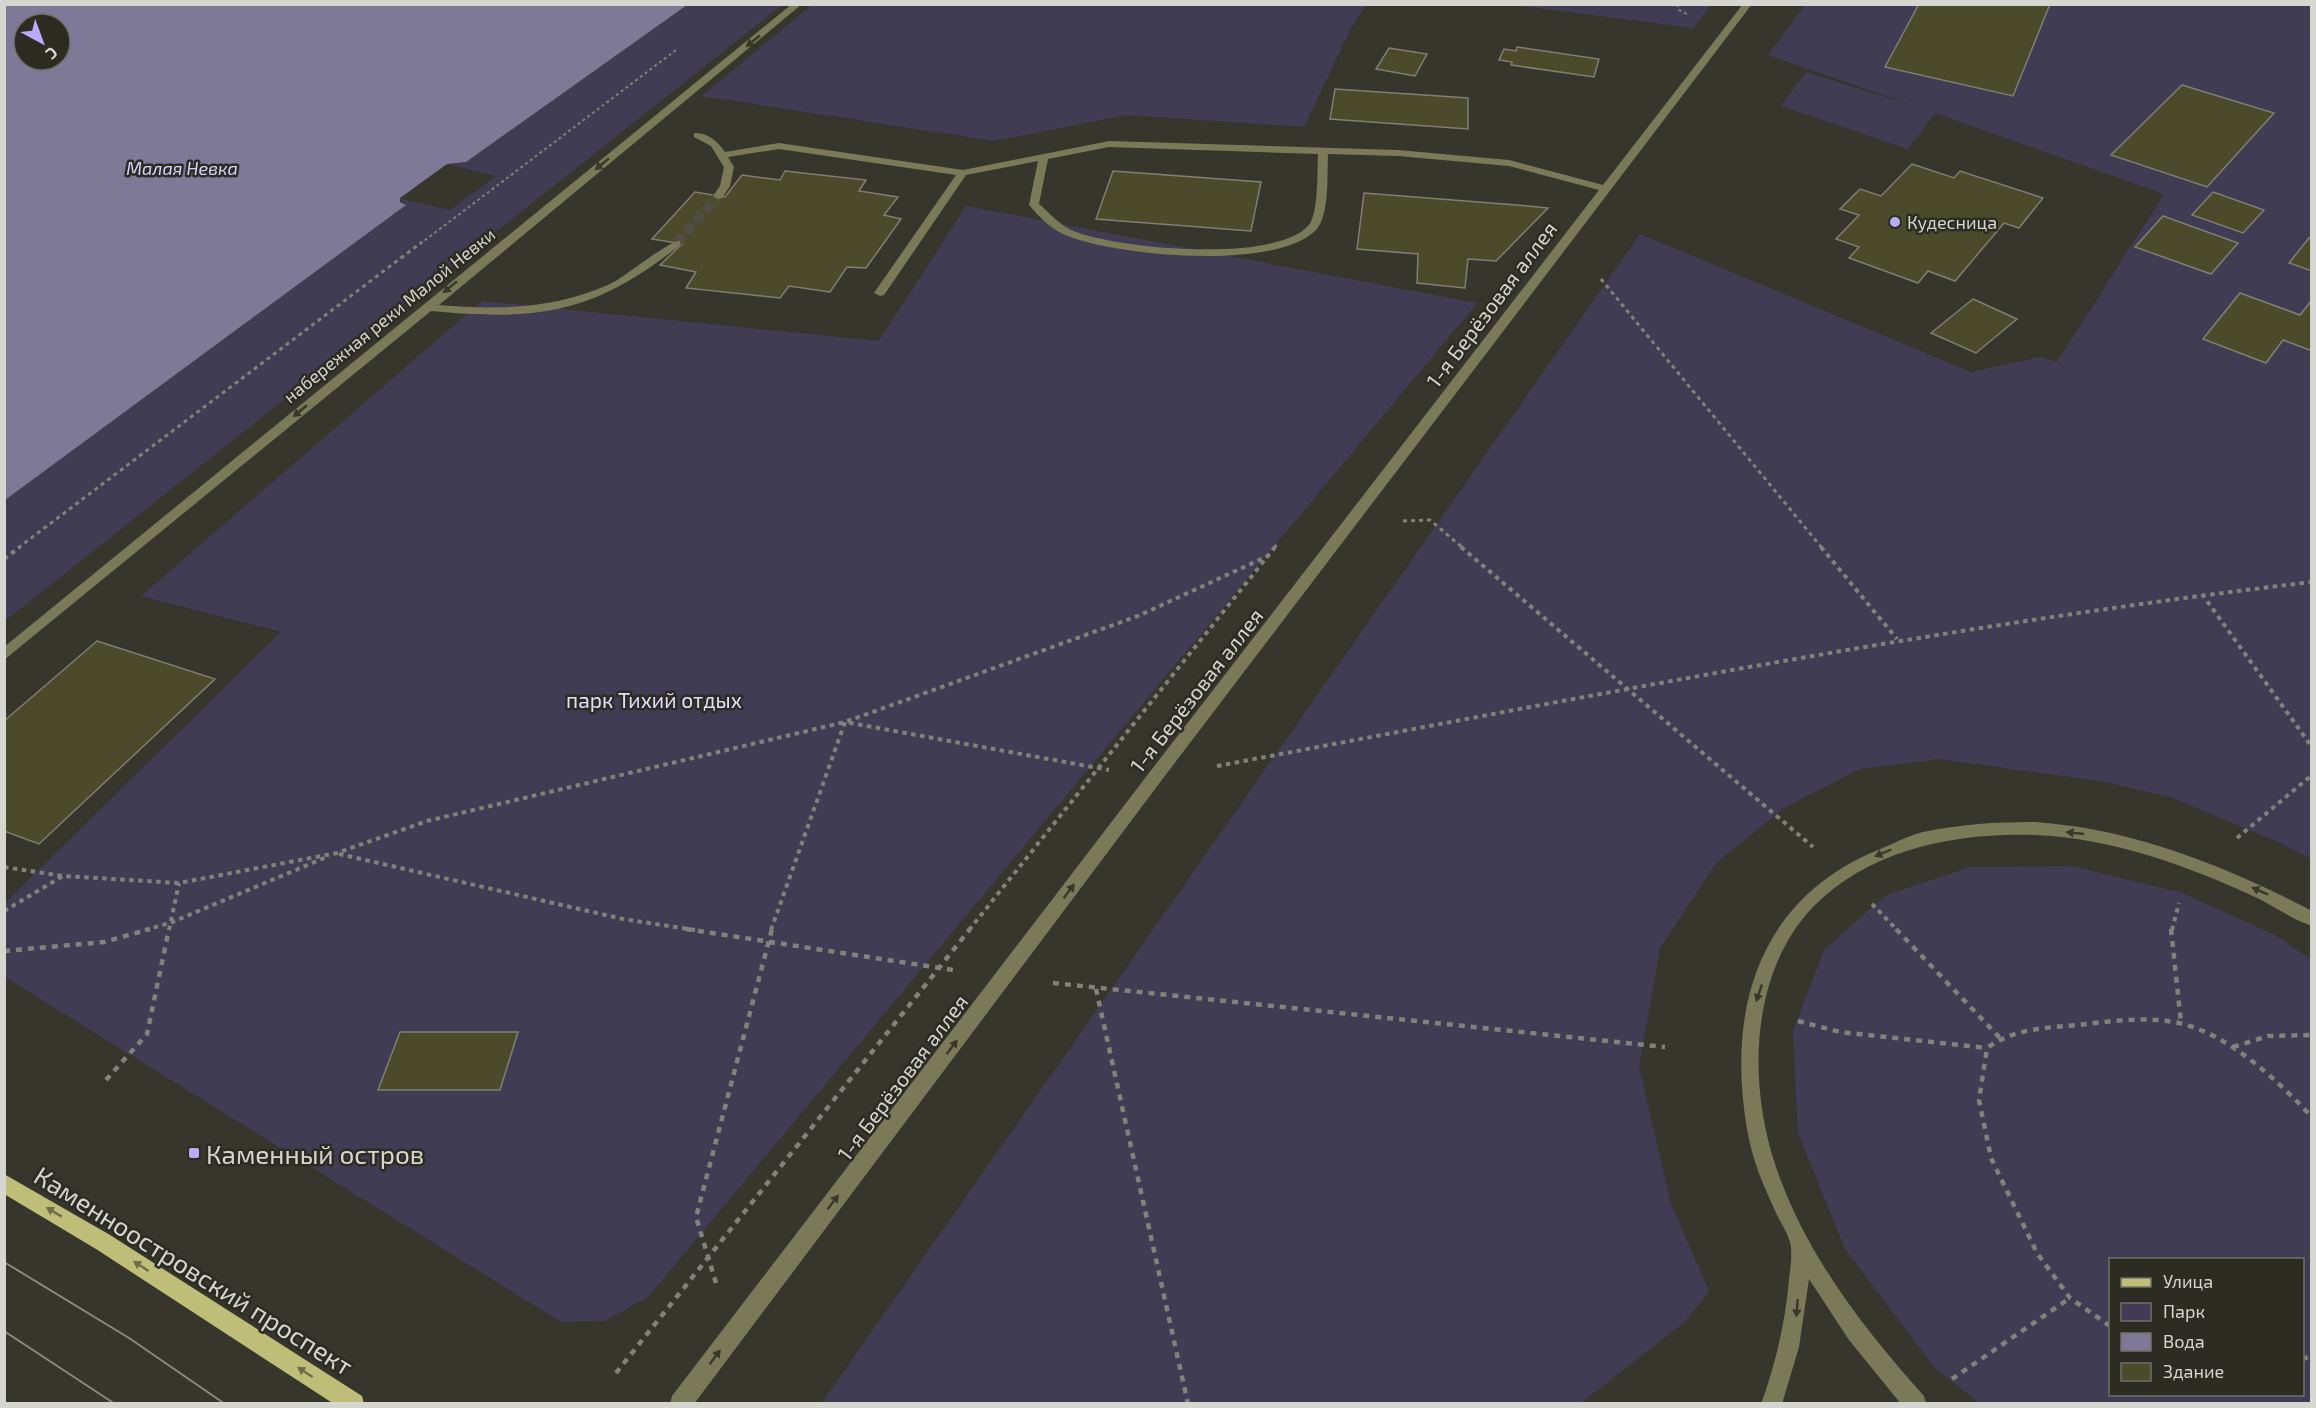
<svg xmlns="http://www.w3.org/2000/svg" width="2316" height="1408" viewBox="0 0 2316 1408" font-family="'Exo 2',sans-serif">
  <style>
    .green { fill: #403c54; fill-rule: evenodd }
    .water { fill: #7d7997; fill-rule: evenodd }
    .building { fill: #4b4b2c; stroke: #7f7f74; stroke-width: 1.5 }
    .lines { fill: none; stroke-linecap: round; stroke-linejoin: round }
    .minor-tunnel { stroke: #4e4e45; stroke-width: 10; stroke-dasharray: 10 4.5; stroke-linecap: butt }
    .path-far3 { stroke: #81827a; stroke-width: 2; stroke-dasharray: 3 3; stroke-linecap: butt }
    .path-far2 { stroke: #81827a; stroke-width: 3; stroke-dasharray: 4 4; stroke-linecap: butt }
    .path-far1 { stroke: #81827a; stroke-width: 4; stroke-dasharray: 4.5 4.5; stroke-linecap: butt }
    .path { stroke: #81827a; stroke-width: 4.5; stroke-dasharray: 6 6; stroke-linecap: butt }
    .minor { fill: #7a7a59; fill-rule: evenodd }
    .major { fill: #bfbe78; fill-rule: evenodd }
    .tram { stroke: #898982; stroke-width: 2 }
    .oneway { fill: #38382b }
    .oneway2 { fill: #6e6e49 }
    .poi-dot { fill: #b9abf7; stroke: #2c2c23; stroke-width: 2 }
    .labels { text-anchor: middle; dominant-baseline: central; stroke-width: 5; stroke-linejoin: round; paint-order: stroke }
    .far-water-label { font-size: 18px; font-style: italic; fill: #d8d2fe; stroke: #2c2c23 }
    .far-poi-label { font-size: 18px; fill: #d5d6d0; stroke: #2c2c23; text-anchor: start }
    .far-street-label { font-size: 18px; fill: #d5d6d0; stroke: #2c2c23 }
    .street-label { font-size: 21px; fill: #d5d6d0; stroke: #2c2c23 }
    .park-label { font-size: 21px; fill: #e2ddff; stroke: #2c2c23 }
    .near-poi-label { font-size: 26px; fill: #d5d6d0; stroke: #2c2c23; text-anchor: start }
    .near-street-label { font-size: 26px; fill: #d5d6d0; stroke: #2c2c23 }
  </style>
  <rect width="100%" height="100%" fill="#36362d"/>
  <path class="green" d="M813 4H1366V5L1350 30 1304 127 1126 115 994 141 702 96Z
    M687 5H782L5 621 4 500 405 205 399 198 450 210 496 176 447 164 466 162Z
    M1515 5 1711 4V5L1693 28Z
    M1805 5H2311V859L2278 842 2170 797 2100 781 1939 759 1860 769 1784 808 1715 864 1660 948 1639 1067 1671 1204 1709 1291 1686 1321 1581 1403 821 1404 1640 234 1971 372 2040 357 2057 362 2164 194 1935 113 1908 149 1781 106 1806 72 1926 110 1768 55Z
    M966 206 1477 303 649 1296 605 1321 561 1322 5 977 4 904 281 632 141 596 482 301 879 341Z
    M2072 866 2182 893 2273 934 2311 959V1403H1979L1934 1367 1845 1249 1798 1133 1793 1031 1824 950 1886 895 1970 867ZM2110 1260H2302V1394H2110Z"/>
  <path class="water" d="M5 4H687V5L466 162 447 164 400 198V202L406 205 5 500ZM24 24H60V60H24Z"/>
  <path class="building" d="M1919 4H2050L2013 96 1885 67Z
    M1517 47 1599 59 1594 77 1511 65 1512 62 1499 60 1504 49 1516 51Z
    M1389 48 1427 54 1415 76 1376 69Z
    M2182 85 2274 113 2207 187 2111 155Z
    M1335 89 1468 98V129L1330 119Z
    M1912 164 1954 178 1960 171 2043 198 2019 228 2004 223 1955 281 1928 271 1918 283 1849 258 1859 247 1836 239 1859 215 1840 209 1860 189 1881 196Z
    M785 171 866 180 859 191 898 197 884 215 901 219 866 268 847 267 830 292 789 286 780 298 686 288 696 272 660 265 682 244 652 239 695 192 725 197 742 175 780 180Z
    M1113 171 1261 182 1251 231 1096 219Z
    M2213 192 2264 210 2243 233 2192 215Z
    M1364 193 1528 206 1548 208 1496 261 1468 259 1465 288 1417 283 1418 254 1357 249Z
    M2163 216 2238 243 2211 274 2135 247Z
    M2309 238 2312 239V271L2289 263Z
    M2240 293 2300 315 2312 300V351L2283 340 2266 363 2203 339Z
    M1973 299 2017 319 1976 353 1931 333Z
    M97 641 215 679 39 844 4 831V721Z
    M400 1032H518L500 1090H378Z"/>
  <g class="lines">
    <path class="minor-tunnel" d="M676 243 718 196"/>
    <path class="path-far3" d="M1677 4 1679 10 1689 15
      M420 244 676 50"/>
    <path class="path-far2" d="M1601 279 1822 548
      M1403 521 1430 520 1463 548
      M18 548 422 242
      M1274 548 1279 542"/>
    <path class="path-far1" d="M1461 547 1813 847
      M1821 547 1897 639
      M4 559 20 547
      M2202 594 2312 747
      M1217 766C1581 698 1944 625 2312 582
      M2237 838 2312 775
      M339 854 623 919 695 930
      M4 867 63 876 179 883 337 853 427 821 845 722 1138 616 1270 555
      M1872 904 1897 930
      M4 911 63 876
      M145 930 170 923 329 856
      M169 930 179 883
      M771 930 845 722 1109 770
      M969 930 1275 547
      M2172 930 2179 903"/>
    <path class="path" d="M686 929 953 970
      M1896 929 2000 1038
      M2171 929 2181 1023
      M4 951 104 942 150 929
      M1053 983 1665 1047
      M1096 989 1188 1404
      M1798 1021 1840 1032 1987 1048
      M2233 1047 2268 1036 2312 1035
      M106 1080 147 1034 169 929
      M716 1283 696 1217 772 929
      M2110 1326 2070 1298 2037 1253 1991 1158 1979 1100 1987 1048C2015 1028 2045 1028 2079 1025 2111 1021 2146 1016 2179 1023 2230 1035 2277 1080 2312 1117
      M2302 1359 2312 1356
      M616 1373 970 929
      M1952 1379 2070 1298"/>
    <path class="minor" d="M792 4H802L439 305C499 310 555 309 610 284 625 277 671 239 680 241V245C594 314 538 321 431 311L4 660V647Z
      M1743 4H1752L1161 781 694 1404H670L672 1396 1149 773 1599 190 1509 166 1398 156 1328 154C1327 173 1330 215 1316 230 1276 271 1118 256 1068 236 1053 231 1039 217 1029 205L1038 161 966 175 884 295 880 296 874 293 956 175 779 149 728 157 734 167 730 186 722 198 718 199 713 196 720 186 724 167 711 146 694 137V133C706 132 718 141 725 152L779 143 963 170 1109 141 1398 150 1509 160 1603 185ZM1109 147 1318 154C1317 170 1319 214 1308 226 1273 263 1121 249 1076 232 1061 227 1051 214 1039 204L1048 159Z
      M2036 822C2056 824 2076 826 2096 830 2172 845 2243 875 2312 911V926C2291 919 2273 905 2253 896 2185 865 2111 838 2035 835 1957 832 1869 849 1813 907 1750 973 1748 1082 1775 1164 1804 1252 1863 1328 1924 1396L1926 1404H1901L1849 1340 1809 1279 1799 1347 1782 1404H1761C1776 1363 1785 1323 1789 1280 1790 1270 1792 1258 1791 1248 1791 1238 1781 1224 1777 1215 1764 1187 1752 1160 1747 1129 1726 1006 1760 895 1885 847 1897 842 1910 835 1923 832 1961 824 1997 822 2036 822Z"/>
    <path class="major" d="M4 1174 110 1235 362 1396 364 1404H334L96 1249 4 1194Z"/>
    <path class="tram" d="M4 1262 129 1338 225 1404
      M4 1331 115 1404"/>
  </g>
  <defs><path id="oneway-solid" d="M-6-.8H1V-3.2L6.5 0L1 3.2V.8H-6Z" transform="scale(1.5)"/></defs>
  <g class="oneway">
    <use href="#oneway-solid" transform="translate(753 41) rotate(141)"/>
    <use href="#oneway-solid" transform="translate(602 164) rotate(141)"/>
    <use href="#oneway-solid" transform="translate(450 287) rotate(141)"/>
    <use href="#oneway-solid" transform="translate(300 411) rotate(140)"/>
    <use href="#oneway-solid" transform="translate(2075 833) rotate(-174)"/>
    <use href="#oneway-solid" transform="translate(1883 853) rotate(157)"/>
    <use href="#oneway-solid" transform="translate(1069 891) rotate(-53)"/>
    <use href="#oneway-solid" transform="translate(2260 891) rotate(-156)"/>
    <use href="#oneway-solid" transform="translate(1759 993) rotate(109)"/>
    <use href="#oneway-solid" transform="translate(952 1047) rotate(-53)"/>
    <use href="#oneway-solid" transform="translate(833 1202) rotate(-53)"/>
    <use href="#oneway-solid" transform="translate(1797 1308) rotate(94)"/>
    <use href="#oneway-solid" transform="translate(715 1357) rotate(-53)"/>
  </g>
  <g class="oneway2">
    <use href="#oneway-solid" transform="translate(54 1212) rotate(-149)"/>
    <use href="#oneway-solid" transform="translate(141 1266) rotate(-147)"/>
    <use href="#oneway-solid" transform="translate(305 1372) rotate(-147)"/>
  </g>
  <g class="poi-dot">
    <circle cx="1895" cy="222" r="6"/>
    <rect x="188" y="1147" width="12" height="12" rx="3"/>
  </g>
  <g class="labels">
    <g class="far-water-label">
      <text x="182" y="168">Малая Невка</text>
    </g>
    <g class="far-poi-label">
      <text x="1907" y="222">Кудесница</text>
    </g>
    <g class="far-street-label">
      <text transform="translate(389 315) rotate(-39)">набережная реки Малой Невки</text>
    </g>
    <g class="street-label">
      <text transform="translate(1491 304) rotate(-53)">1-я Берёзовая аллея</text>
      <text transform="translate(1196 690) rotate(-52)">1-я Берёзовая аллея</text>
      <text transform="translate(902 1077) rotate(-53)">1-я Берёзовая аллея</text>
    </g>
    <g class="park-label">
      <text x="654" y="699">парк Тихий отдых</text>
    </g>
    <g class="near-poi-label">
      <text x="206" y="1153">Каменный остров</text>
    </g>
    <g class="near-street-label">
      <text transform="translate(194 1270) rotate(32)">Каменноостровский проспект</text>
    </g>
  </g>
  <rect width="2316" height="1408" fill="none" stroke="#d5d6d0" stroke-width="12"/>
  <rect x="2109" y="1258" width="195" height="138" fill="#2c2c23" stroke="#707068" stroke-width="1.5"/>
  <rect x="2121" y="1278" width="30" height="9" fill="#bfbe78" stroke="#707068" stroke-width="1.5"/>
  <text x="2163" y="1288" font-size="18" fill="#d5d6d0">Улица</text>
  <rect x="2121" y="1303" width="30" height="18" fill="#403c54" stroke="#707068" stroke-width="1.5"/>
  <text x="2163" y="1318" font-size="18" fill="#d5d6d0">Парк</text>
  <rect x="2121" y="1333" width="30" height="18" fill="#7d7997" stroke="#707068" stroke-width="1.5"/>
  <text x="2163" y="1348" font-size="18" fill="#d5d6d0">Вода</text>
  <rect x="2121" y="1363" width="30" height="18" fill="#4b4b2c" stroke="#707068" stroke-width="1.5"/>
  <text x="2163" y="1378" font-size="18" fill="#d5d6d0">Здание</text>
  <g transform="translate(42 42) rotate(139)"><circle r="28" fill="#2c2c23" stroke="#707068" stroke-width="1.5"/>
  <path d="M0-4.5L10 22L0 15L-10 22Z" fill="#b9abf7"/>
  <text y="-9" font-size="16" font-weight="bold" text-anchor="middle" fill="#d5d6d0">С</text>
  </g>
</svg>
